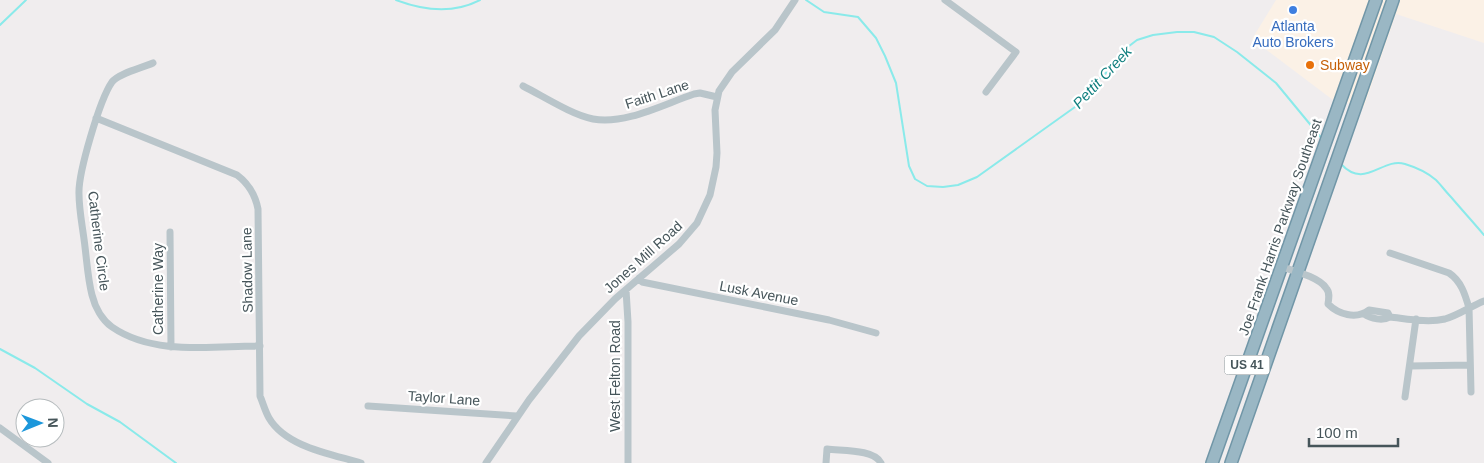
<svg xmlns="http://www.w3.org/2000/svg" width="1484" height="463" viewBox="0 0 1484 463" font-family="Helvetica,sans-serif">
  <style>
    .commercial { fill: #fbf1e6 }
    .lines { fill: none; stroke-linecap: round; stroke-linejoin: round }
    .stream { stroke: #8aeaea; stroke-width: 2 }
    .trunk-casing { stroke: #7196a7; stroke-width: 14 }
    .minor { stroke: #b9c5ca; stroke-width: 7 }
    .trunk { stroke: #9ab7c4; stroke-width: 11 }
    .shop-dot { fill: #3f7fe0; stroke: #fff; stroke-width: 2 }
    .food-dot { fill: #e8710a; stroke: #fff; stroke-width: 2 }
    .labels { text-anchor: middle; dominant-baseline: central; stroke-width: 4.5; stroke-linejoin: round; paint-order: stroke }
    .shield { fill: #fff; stroke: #7e888c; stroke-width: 1 }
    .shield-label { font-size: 12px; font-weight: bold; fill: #46555a }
    .shop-label { font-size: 14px; fill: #366cbe; stroke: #fff }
    .food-label { font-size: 14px; fill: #c56008; stroke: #fff; text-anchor: start }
    .street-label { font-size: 14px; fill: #46555a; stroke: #fff }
    .water-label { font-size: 15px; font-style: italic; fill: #107f7f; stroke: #fff }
  </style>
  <rect width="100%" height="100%" fill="#f0edee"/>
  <path class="commercial" d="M1276 0H1484V43L1396 14 1364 107 1333 100 1252 39Z"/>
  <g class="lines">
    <path class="stream" d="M396 0C425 11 453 14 480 0
      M806 0 824 12 858 17 876 38 885 56 896 83 909 166 915 179 927 186 943 187 958 185 977 177 1075 107 1095 83 1109 70 1120 53 1137 40 1153 35 1177 32H1194L1214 37 1237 52 1276 83 1323 140
      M0 25 26 0
      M1341 164C1365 190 1382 157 1405 164 1415 167 1428 173 1436 180 1441 185 1446 192 1451 197 1462 210 1473 222 1484 235
      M0 349 35 368 87 404 120 422 176 463"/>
    <g class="trunk-casing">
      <path id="trunk" d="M1212 463 1376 0
        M1231 463 1393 0"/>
    </g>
    <path class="minor" d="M945 0 1016 52 986 92
      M153 63C142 68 119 73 112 82 100 99 78 173 79 194 79 211 83 229 85 247 87 263 88 280 92 295 95 307 102 320 112 327 154 356 212 346 260 346
      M523 86C543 96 572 115 593 119 625 125 664 104 694 94L700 93 717 97
      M96 118 237 175C249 184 255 194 258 209L260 396C263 403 265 411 269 418 286 447 331 454 361 463
      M170 232 171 347
      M1390 253 1449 273C1461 281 1465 294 1469 308
      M1282 267C1294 271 1319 277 1326 288 1330 292 1329 298 1328 304 1338 314 1356 320 1369 310L1388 313 1390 317
      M639 278 642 282 829 320 876 333
      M626 290 628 322V463
      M1469 307 1471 392
      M1364 314C1371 319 1383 321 1390 317 1408 319 1428 323 1445 319 1459 315 1471 306 1484 301
      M1410 366 1470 365
      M1405 397 1416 319
      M368 406 517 416
      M0 428 48 463
      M486 463 529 400 579 336 615 299 679 244 697 223 710 195 716 167 717 153 715 110 719 91 732 72 775 30 795 0
      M826 463 827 449C842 451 874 449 881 463"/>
    <use href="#trunk" class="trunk"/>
  </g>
  <circle class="shop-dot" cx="1293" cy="10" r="5"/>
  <circle class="food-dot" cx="1310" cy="65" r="5"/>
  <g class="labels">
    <rect class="shield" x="1224.5" y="355.5" width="45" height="19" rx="4"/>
    <g class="shield-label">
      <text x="1247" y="365">US 41</text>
    </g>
    <g class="shop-label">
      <text x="1293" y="26">Atlanta<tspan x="1293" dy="16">Auto Brokers</tspan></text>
    </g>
    <g class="food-label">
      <text x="1320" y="65">Subway</text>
    </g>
    <g class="street-label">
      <text transform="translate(657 94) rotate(-18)">Faith Lane</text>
      <text transform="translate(1280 227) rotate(-71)">Joe Frank Harris Parkway Southeast</text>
      <text transform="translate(99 241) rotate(83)">Catherine Circle</text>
      <text transform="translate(643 257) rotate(-42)">Jones Mill Road</text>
      <text transform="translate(247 270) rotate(-91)">Shadow Lane</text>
      <text transform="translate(158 289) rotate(-90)">Catherine Way</text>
      <text transform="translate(759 293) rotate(11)">Lusk Avenue</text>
      <text transform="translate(615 376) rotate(-90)">West Felton Road</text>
      <text transform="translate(444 398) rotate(4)">Taylor Lane</text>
    </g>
    <g class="water-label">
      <text transform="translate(1102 77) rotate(-47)">Pettit Creek</text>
    </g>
  </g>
  <g transform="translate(40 423) rotate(89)"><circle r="24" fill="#ffffff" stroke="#b5bbbd"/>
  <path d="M0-4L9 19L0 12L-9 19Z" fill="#1c97db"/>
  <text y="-8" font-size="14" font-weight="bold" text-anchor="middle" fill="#46555a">N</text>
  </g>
  <path d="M1309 438v8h89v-8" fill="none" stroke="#46555a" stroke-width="2.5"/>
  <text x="1316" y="438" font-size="15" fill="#46555a" stroke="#ffffff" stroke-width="4" paint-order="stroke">100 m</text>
</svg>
